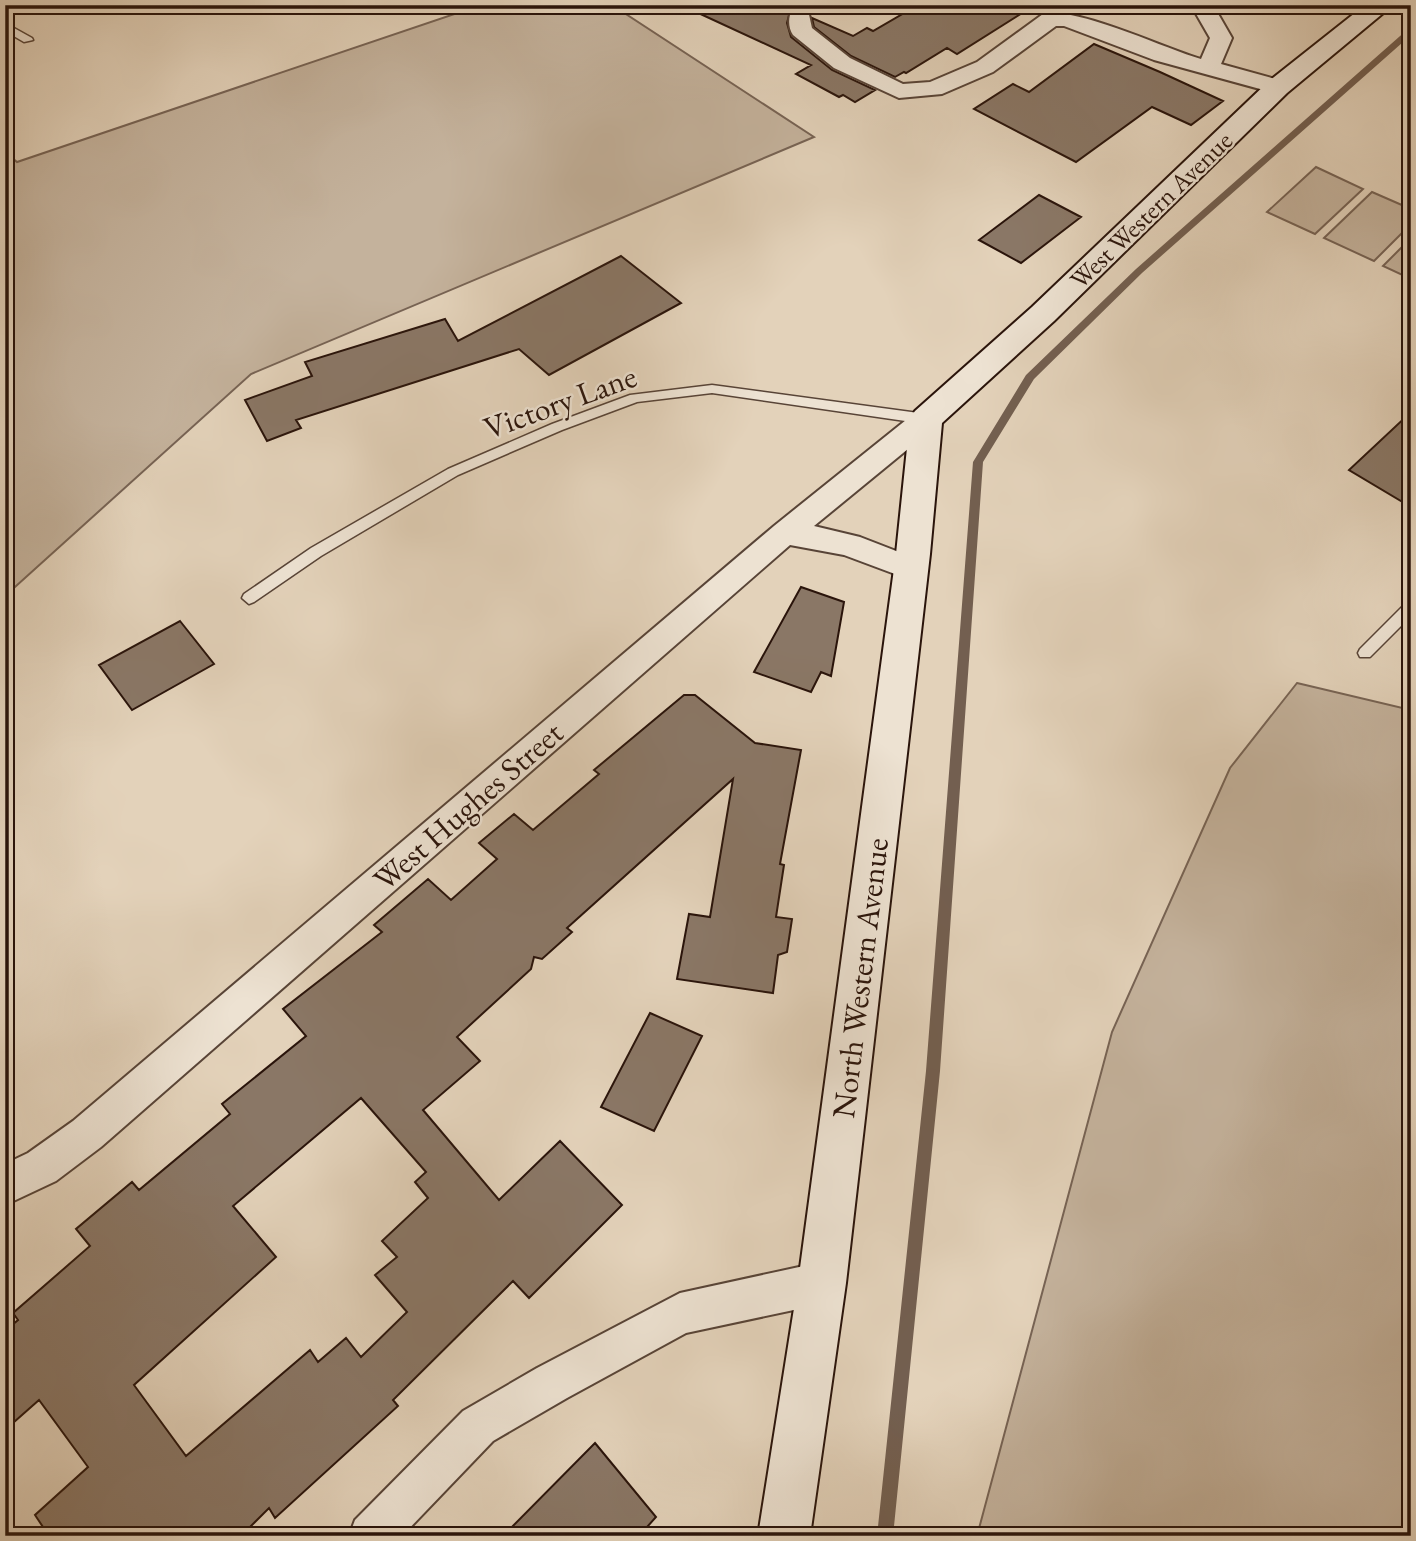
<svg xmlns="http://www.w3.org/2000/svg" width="1416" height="1541" viewBox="0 0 1416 1541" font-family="'EB Garamond',serif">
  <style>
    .green { fill: #c4b29c; stroke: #776354; stroke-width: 2 }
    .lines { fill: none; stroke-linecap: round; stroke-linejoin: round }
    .stream { fill: #735f50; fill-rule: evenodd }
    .building { fill: #8a7766; stroke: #2a140b; stroke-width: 2; fill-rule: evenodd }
    .lane-casing { stroke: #584437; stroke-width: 3 }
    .street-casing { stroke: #584437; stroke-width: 4 }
    .secondary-casing { stroke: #2a140b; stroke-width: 4 }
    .lane { fill: #ede2d2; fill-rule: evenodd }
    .street { fill: #ede2d2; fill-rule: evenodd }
    .secondary { fill: #ede2d2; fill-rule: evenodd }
    .labels { text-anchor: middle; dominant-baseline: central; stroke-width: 5; stroke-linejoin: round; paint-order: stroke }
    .far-street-label { font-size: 26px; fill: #2a140b; stroke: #ede2d2 }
    .street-label { font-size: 32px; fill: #2a140b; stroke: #ede2d2 }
  </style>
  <rect width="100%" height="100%" fill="#e3d2ba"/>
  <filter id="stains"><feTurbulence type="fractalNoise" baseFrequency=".00286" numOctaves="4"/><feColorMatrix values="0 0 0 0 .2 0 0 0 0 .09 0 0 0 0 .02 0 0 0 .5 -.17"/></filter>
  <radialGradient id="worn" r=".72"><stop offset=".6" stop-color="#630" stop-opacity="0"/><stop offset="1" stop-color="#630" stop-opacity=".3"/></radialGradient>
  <path class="green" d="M481 5H612L814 137 251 374 5 596V152L17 162Z
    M1316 167 1363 189 1315 234 1267 212Z
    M1372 192 1411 209V224L1374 261 1324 238Z
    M1411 238V279L1383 266Z
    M1297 683 1411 710V1536H977L1112 1032 1230 768Z"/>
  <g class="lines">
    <path class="stream" d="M1408 29H1411V35L1142 273 1034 379 983 462 940 1071 893 1536H877L926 1071 973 462 1026 375 1136 269Z"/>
  </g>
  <path class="building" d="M681 5H784L791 8 787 23 791 37 832 70 875 90 855 102 843 95 839 97 796 74 811 65Z
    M918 5H1035L957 54 947 48 906 73 904 72 895 77 851 56 814 27 812 18 853 36 867 28 873 31Z
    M1094 44 1160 72 1223 101 1191 125 1152 107 1076 162 974 109 1013 84 1029 92Z
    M1039 195 1081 217 1021 263 979 240Z
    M621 256 681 303 549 375 519 349 296 420 301 428 267 441 245 400 312 376 305 362 445 319 458 341Z
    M1411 412V507L1349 470Z
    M801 587 844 602 831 676 821 672 811 692 754 672Z
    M180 621 214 664 132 710 99 665Z
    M684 695H695L755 743 801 750 780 864 784 865 776 917 792 919 787 952 778 955 773 993 677 979 689 914 710 917 733 779 567 928 572 932 542 959 534 957 531 969 457 1037 480 1061 423 1110 499 1200 560 1141 622 1205 529 1298 513 1281 393 1400 398 1406 275 1518 269 1508 241 1536H49L35 1515 88 1467 39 1400 5 1430V1331L18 1320 13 1313 90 1246 76 1229 132 1182 139 1190 230 1114 222 1104 306 1036 283 1009 382 932 374 925 428 879 451 900 497 859 479 843 514 814 533 830 599 774 594 770ZM361 1098 426 1172 415 1182 428 1198 382 1241 397 1257 375 1275 407 1312 361 1357 346 1338 318 1362 310 1350 186 1456 134 1385 276 1257 233 1206Z
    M650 1013 702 1036 654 1131 601 1107Z
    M595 1443 656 1517 639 1536H503Z"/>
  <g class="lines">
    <g class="lane-casing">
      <path id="lane" d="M5 23 32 38 33 40 24 42 5 31Z
        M712 385 926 414 933 419 926 424 712 393 637 402 562 430 458 475 321 556 254 602 249 604 242 598 244 594 311 548 448 469 552 424 630 395Z
        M1411 601V616L1370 657H1360L1358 653 1360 649 1406 603Z"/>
    </g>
    <g class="street-casing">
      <path id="street" d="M1191 5H1213L1232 38 1221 64 1286 82 1289 87 1286 92 1278 94 1154 60 1064 26H1056L993 72 942 94 899 98 834 68 793 35C788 28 788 17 792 10H808L812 28 850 58 903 84 930 82 977 62 1043 14C1076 6 1163 48 1201 59L1210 38Z
        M926 409 936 412 940 419 936 426 814 526 860 537 922 561 926 569 922 577 911 580 844 555 790 545 101 1147 56 1181 5 1205V1164L28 1153 73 1121 774 526 916 412Z
        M822 1262 837 1268 843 1283 837 1298 822 1304 686 1333 567 1398 493 1441 402 1536H349L355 1520 463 1411 537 1368 680 1293Z"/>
    </g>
    <g class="secondary-casing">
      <path id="secondary" d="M1365 5H1393L1287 93 1054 321 942 423 930 554 846 1283 810 1536H758L798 1283 896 554 910 419 915 411 1032 307 1269 81Z"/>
    </g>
    <use href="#lane" class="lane"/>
    <use href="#street" class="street"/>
    <use href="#secondary" class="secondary"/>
  </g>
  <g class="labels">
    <g class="far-street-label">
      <text transform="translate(1151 210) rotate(-44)">West Western Avenue</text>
    </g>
    <g class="street-label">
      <text transform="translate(560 402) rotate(-20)">Victory Lane</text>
      <text transform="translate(468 806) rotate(-41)">West Hughes Street</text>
      <text transform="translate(860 978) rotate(-83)">North Western Avenue</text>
    </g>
  </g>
  <rect width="1416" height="1541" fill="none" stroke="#e3d2ba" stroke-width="28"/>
  <rect x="7" y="7" width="1402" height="1527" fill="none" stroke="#2a140b" stroke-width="3.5"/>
  <rect x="14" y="14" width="1388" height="1513" fill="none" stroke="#2a140b" stroke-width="2"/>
  <rect width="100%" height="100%" filter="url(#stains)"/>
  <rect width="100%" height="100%" fill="url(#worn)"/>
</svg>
